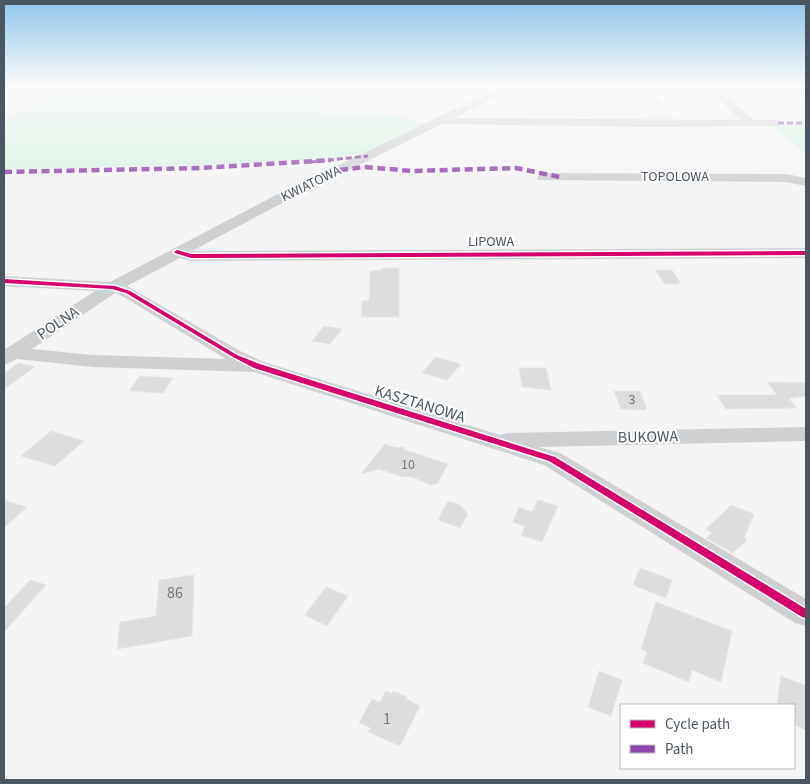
<svg xmlns="http://www.w3.org/2000/svg" width="810" height="784" viewBox="0 0 810 784" font-family="'Source Sans 3',sans-serif">
  <style>
    .green { fill: #d9f2e3 }
    .building { fill: #ddddde; stroke: #e5e6e7 }
    .lines { fill: none; stroke-linecap: round; stroke-linejoin: round }
    .minor { fill: #ced0d2; fill-rule: evenodd }
    .quiet-far1 { stroke: #8e44ad; stroke-width: 3; stroke-dasharray: 6 3; stroke-linecap: butt }
    .quiet { stroke: #8e44ad; stroke-width: 4.5; stroke-dasharray: 8 4.5; stroke-linecap: butt }
    .cycleway-casing { stroke: #fff; stroke-width: 3 }
    .cycleway { fill: #d6006c; fill-rule: evenodd }
    .labels { text-anchor: middle; dominant-baseline: central; stroke-width: 4; stroke-linejoin: round; paint-order: stroke }
    .far-street-label { font-size: 14px; fill: #4a5661; stroke: #fff }
    .number-label { font-size: 14px; fill: #707881 }
    .street-label { font-size: 16px; fill: #4a5661; stroke: #fff }
    .near-number-label { font-size: 16px; fill: #707881 }
  </style>
  <rect width="100%" height="100%" fill="#f4f4f4"/>
  <path class="green" d="M61 85H325L319 114C354 114 391 108 423 124L364 153 335 158 206 165 4 169V121Z
    M770 125H806V154Z"/>
  <path class="building" d="M609 88H646L662 104H641L638 101H620Z
    M382 268H399V317H361L362 301H369L370 271 382 270Z
    M655 270H672L681 284H665Z
    M324 326 342 329 330 344 312 341Z
    M436 357 461 364 447 380 422 373Z
    M19 363 35 367 4 389V373Z
    M519 368H546L551 390 522 387Z
    M140 376 173 378 163 393 129 391Z
    M767 382 806 383V396L789 398 796 408 726 409 717 395H777Z
    M614 391H640L647 410 621 409Z
    M51 431 84 441 55 466 21 456Z
    M385 444 397 448 403 447 405 450 448 464 437 484 431 485 412 477H403L379 469 361 474Z
    M4 500 27 507 4 528Z
    M538 500 558 506 542 542 521 535 525 526 513 522 519 507 532 512Z
    M448 501 460 505 468 514 460 528 438 520Z
    M731 505 754 514 744 538 747 540 733 553 706 538 712 533 706 529Z
    M640 568 672 580 666 598 633 585Z
    M194 575 192 636 117 649 120 622 156 616 159 580Z
    M30 580 46 585 4 632V608Z
    M326 587 348 596 327 626 305 615Z
    M656 602 732 631 721 682 692 670 689 682 643 663 647 652 641 649Z
    M599 671 622 680 611 716 588 707Z
    M781 676 806 686V730L794 725V705H777Z
    M386 691 392 694 393 691 407 697 406 699 420 706 400 746 368 732 371 728 359 723 372 699 380 702Z"/>
  <g class="lines">
    <path class="minor" d="M505 85H517L454 118 741 120 703 85H713L754 120H778L783 123 778 126 651 127 442 124 288 200 192 251 806 248V258L191 261 180 258 127 286 242 352 264 362 500 435 508 433 806 427V441L539 447 560 453 806 599V626L795 623 544 465 254 372 93 367 17 359 4 365V350L95 291 4 286V276L110 282 278 194ZM115 293 122 296 226 359 93 355 32 349Z
      M543 173 786 174 806 178V186L786 182 538 180 537 177Z"/>
    <path class="quiet-far1" d="M778 123H806
      M310 162 368 156"/>
    <path class="quiet" d="M340 170 365 167 412 171 516 168 560 177
      M4 172 201 168 331 160"/>
    <g class="cycleway-casing">
      <path id="cycleway" d="M177 250 191 254 806 251V255L191 258 175 253 174 252Z
        M4 279 115 286 130 291 237 355 260 364 555 457 806 609V618L802 617 549 461 254 368 233 357 126 293 112 289 4 283Z"/>
    </g>
    <use href="#cycleway" class="cycleway"/>
  </g>
  <linearGradient id="sky" x2="0" y2="1"><stop stop-color="#91c6eb"/><stop offset="0.44" stop-color="#fafafa"/><stop offset="1" stop-color="#fafafa" stop-opacity="0"/></linearGradient>
  <rect width="810" height="195" fill="url(#sky)"/>
  <g class="labels">
    <g class="far-street-label">
      <text x="675" y="177">TOPOLOWA</text>
      <text transform="translate(311 184) rotate(-26)">KWIATOWA</text>
      <text x="491" y="242">LIPOWA</text>
    </g>
    <g class="number-label">
      <text x="632" y="400">3</text>
      <text x="408" y="465">10</text>
    </g>
    <g class="street-label">
      <text transform="translate(58 323) rotate(-34)">POLNA</text>
      <text transform="translate(420 404) rotate(17)">KASZTANOWA</text>
      <text transform="translate(648 437) rotate(-1)">BUKOWA</text>
    </g>
    <g class="near-number-label">
      <text x="175" y="593">86</text>
      <text x="387" y="719">1</text>
    </g>
  </g>
  <rect width="810" height="784" fill="none" stroke="#4a5661" stroke-width="10"/>
  <rect x="620" y="704" width="175" height="65" fill="#ffffff" stroke="#b7bbc0"/>
  <rect x="630" y="720" width="25" height="8" fill="#d6006c" stroke="#b7bbc0"/>
  <text x="665" y="729" font-size="15" fill="#4a5661">Cycle path</text>
  <rect x="630" y="745" width="25" height="8" fill="#8e44ad" stroke="#b7bbc0"/>
  <text x="665" y="754" font-size="15" fill="#4a5661">Path</text>
</svg>
